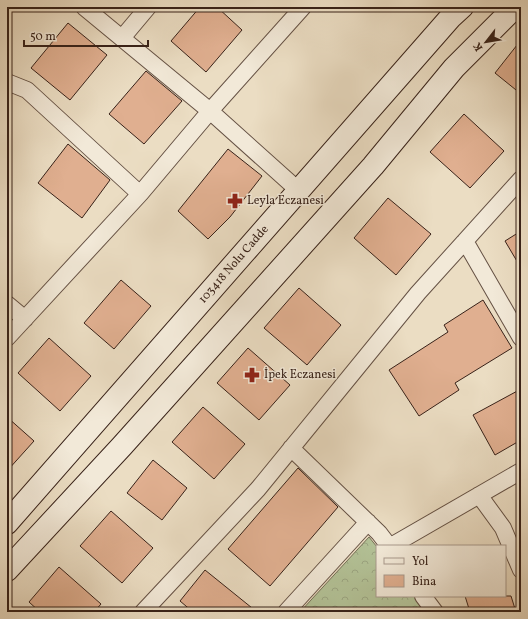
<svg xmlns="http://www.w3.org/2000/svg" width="528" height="619" viewBox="0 0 528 619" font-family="Vollkorn,serif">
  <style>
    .forest { fill: url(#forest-crowns); stroke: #767258 }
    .building { fill: #e0af90; stroke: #382219 }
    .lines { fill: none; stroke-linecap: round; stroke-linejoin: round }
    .street-casing { stroke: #655144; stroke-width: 18 }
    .secondary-casing { stroke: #382219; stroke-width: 24 }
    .street { stroke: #f2e9d8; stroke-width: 16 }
    .secondary { stroke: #f2e9d8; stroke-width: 22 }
    .labels { text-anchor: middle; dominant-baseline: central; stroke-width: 3; stroke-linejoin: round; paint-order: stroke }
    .poi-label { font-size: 12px; fill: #382219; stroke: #f2e9d8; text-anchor: start }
    .street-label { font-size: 12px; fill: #382219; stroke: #f2e9d8 }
  </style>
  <defs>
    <pattern id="forest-crowns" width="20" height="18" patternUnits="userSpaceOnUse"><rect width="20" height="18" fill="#b3c297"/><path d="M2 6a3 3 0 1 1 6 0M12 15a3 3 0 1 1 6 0" fill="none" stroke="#9ba682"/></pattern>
  </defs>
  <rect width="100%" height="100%" fill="#ebddc3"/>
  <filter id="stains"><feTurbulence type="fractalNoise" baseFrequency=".005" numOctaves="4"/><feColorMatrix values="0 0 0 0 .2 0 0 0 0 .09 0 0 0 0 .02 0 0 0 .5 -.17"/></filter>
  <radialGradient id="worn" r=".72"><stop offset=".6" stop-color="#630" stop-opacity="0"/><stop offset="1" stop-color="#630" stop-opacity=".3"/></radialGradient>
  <path class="forest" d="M369 537 377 547V596H414L426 612H300Z"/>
  <path class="building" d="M200 7H217L242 30 206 72 171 41Z
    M68 23 107 55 70 100 31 68Z
    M521 40V94L495 73Z
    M146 71 182 101 144 144 109 114Z
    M464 114 504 151 470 188 430 152Z
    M68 144 110 180 82 218 38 183Z
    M228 149 262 176 230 217 208 239 178 211Z
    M388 198 431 234 396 275 354 238Z
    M521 231V268L505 241Z
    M121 280 151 306 114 349 84 323Z
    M299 288 341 325 307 365 264 328Z
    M483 300 512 348 455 383 459 390 419 416 389 370 448 332 444 325Z
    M49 338 91 376 60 411 18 373Z
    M248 348 290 385 259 420 217 383Z
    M521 389V440L495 455 473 415Z
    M203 407 245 444 214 479 172 442Z
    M7 417 34 441 7 471Z
    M153 460 187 488 162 520 127 493Z
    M298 468 338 507 270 586 228 549Z
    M111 511 153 548 122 583 80 546Z
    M59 567 101 604 94 612H40L29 602Z
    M205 570 257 612H193L180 601Z
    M465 596H511L516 612H470Z"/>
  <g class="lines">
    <g class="street-casing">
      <path id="street" d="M84 7 210 111 298 190
        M122 38 148 7
        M7 82 27 90 140 194
        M465 241 521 338
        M7 304 25 319
        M7 338 140 194 210 111 303 7
        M291 448 379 533 389 546
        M479 495 503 528 521 570
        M391 546 521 471
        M423 596 435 612
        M143 612 258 489 418 293 521 179
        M286 612 368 522"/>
    </g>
    <g class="secondary-casing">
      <g id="secondary">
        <path id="s1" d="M7 523 450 18 462 7"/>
        <path d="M7 570 122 446 373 166 454 68 515 7"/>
      </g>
    </g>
    <use href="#street" class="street"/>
    <use href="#secondary" class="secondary"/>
  </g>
  <defs>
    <g id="pharmacy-bare" transform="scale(1.2)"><path d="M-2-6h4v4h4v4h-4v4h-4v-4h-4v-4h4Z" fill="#8f2418" stroke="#f2e9d8" stroke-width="2.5" paint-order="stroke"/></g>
  </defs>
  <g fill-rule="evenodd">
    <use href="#pharmacy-bare" x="235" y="201"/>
    <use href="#pharmacy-bare" x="252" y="375"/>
  </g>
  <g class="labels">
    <g class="poi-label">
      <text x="247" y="201">Leyla Eczanesi</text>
      <text x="264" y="375">İpek Eczanesi</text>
    </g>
    <g class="street-label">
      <text stroke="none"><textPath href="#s1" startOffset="344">103418 Nolu Cadde</textPath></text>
    </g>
  </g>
  <rect width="528" height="619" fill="none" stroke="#ebddc3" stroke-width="24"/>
  <rect x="8" y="8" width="512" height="603" fill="none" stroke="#382219" stroke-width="2"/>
  <rect x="12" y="12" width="504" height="595" fill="none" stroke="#382219"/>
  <rect x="376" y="545" width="130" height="52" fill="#f2e9d8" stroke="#a8998c"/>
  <rect x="384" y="558" width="20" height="6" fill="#f2e9d8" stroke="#a8998c"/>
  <text x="412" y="565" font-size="12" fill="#382219">Yol</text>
  <rect x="384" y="575" width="20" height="12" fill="#e0af90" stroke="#a8998c"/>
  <text x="412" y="585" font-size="12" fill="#382219">Bina</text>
  <g transform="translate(486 42) rotate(239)" stroke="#f2e9d8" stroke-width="3" paint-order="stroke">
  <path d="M0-3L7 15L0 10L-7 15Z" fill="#382219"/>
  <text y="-6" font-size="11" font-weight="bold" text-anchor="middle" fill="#382219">K</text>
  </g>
  <path d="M24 40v6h124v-6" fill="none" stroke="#382219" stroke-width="2"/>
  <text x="30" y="40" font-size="12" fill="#382219" stroke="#f2e9d8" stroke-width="3" paint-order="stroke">50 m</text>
  <rect width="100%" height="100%" filter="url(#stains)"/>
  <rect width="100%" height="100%" fill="url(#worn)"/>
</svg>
